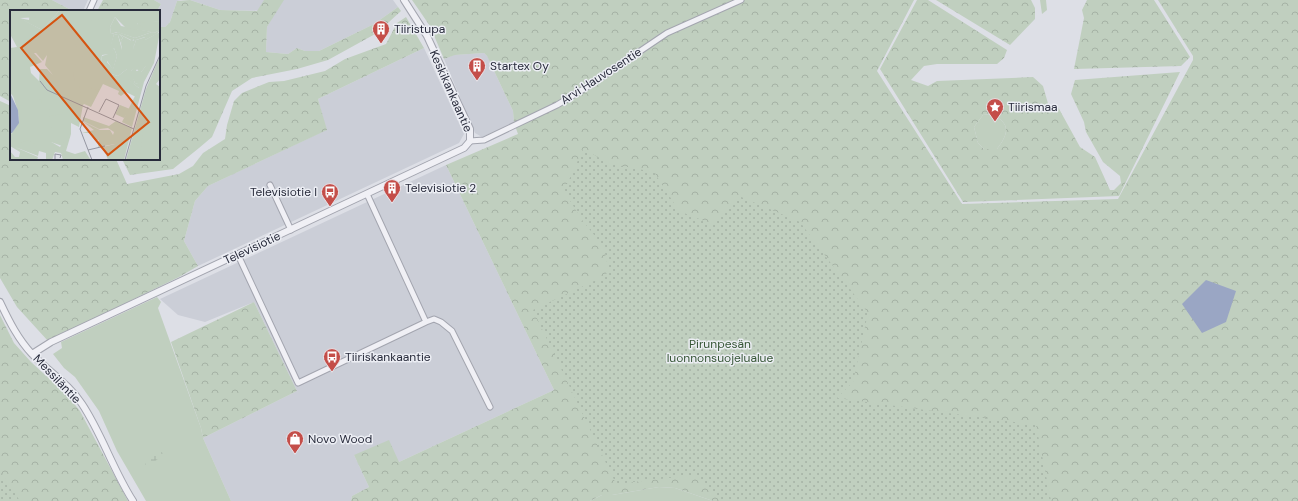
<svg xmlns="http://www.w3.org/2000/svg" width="1298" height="501" viewBox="0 0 1298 501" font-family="'DM Sans',sans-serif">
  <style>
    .built { fill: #cbced7 }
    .green { fill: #c0cfbf }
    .forest { fill: url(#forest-crowns); fill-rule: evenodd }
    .wetland { fill: url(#wetland-marsh) }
    .park { fill: url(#park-dots) }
    .water { fill: #9aa6c4 }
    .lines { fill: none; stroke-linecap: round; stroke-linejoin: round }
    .minor-casing { stroke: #a3a5af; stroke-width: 7 }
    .tertiary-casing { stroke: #a3a5af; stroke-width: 8 }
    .minor { stroke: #f0f0f5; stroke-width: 5 }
    .tertiary { stroke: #f0f0f5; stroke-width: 6 }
    .labels { text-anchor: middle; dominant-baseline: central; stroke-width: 3; stroke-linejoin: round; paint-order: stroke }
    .poi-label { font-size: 12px; fill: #282b3b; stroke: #eceef4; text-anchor: start }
    .street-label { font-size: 12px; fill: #282b3b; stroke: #eceef4 }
    .park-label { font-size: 12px; fill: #365636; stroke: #eceef4 }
    .inset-road { fill: none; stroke: #9597a2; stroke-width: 1 }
    .view { fill: #d55411; fill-opacity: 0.15; stroke: #d55411; stroke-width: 2 }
    .inset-edge { fill: none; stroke: #282b3b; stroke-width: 2 }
  </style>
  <defs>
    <pattern id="forest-crowns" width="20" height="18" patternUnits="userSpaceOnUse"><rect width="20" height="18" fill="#c0cfbf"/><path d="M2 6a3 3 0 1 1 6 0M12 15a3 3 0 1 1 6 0" fill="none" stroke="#a5b2a5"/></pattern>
    <pattern id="wetland-marsh" width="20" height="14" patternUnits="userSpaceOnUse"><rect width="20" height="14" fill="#c0cfbf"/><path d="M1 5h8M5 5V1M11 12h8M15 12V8" fill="none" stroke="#a5b2a5"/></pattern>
    <pattern id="park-dots" width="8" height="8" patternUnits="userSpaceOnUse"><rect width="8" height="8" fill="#c0cfbf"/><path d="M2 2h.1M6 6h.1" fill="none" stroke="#a5b2a5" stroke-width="1.8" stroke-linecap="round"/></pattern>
  </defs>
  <rect width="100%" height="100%" fill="#dddfe6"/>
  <path class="built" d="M52 0H88L83 11H73Z
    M154 0H181L177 1 170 22 165 27H159V11H157L161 4Z
    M190 0H393L398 7 374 24 319 51H305L297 48 288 54 266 52 267 27 276 11 220 10Z
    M424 48 464 134 459 143 198 266 184 241 195 201 208 186 326 130 318 99Z
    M484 53 487 56 513 111 514 123 482 137 475 133 444 59 454 55Z
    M446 165 554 390 399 462 354 455 369 487 352 496 351 501H231L203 438 297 391 254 302 205 322 178 315 160 299Z"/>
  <path class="green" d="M1040 0H1046L1047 10 1042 14Z
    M991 114C1011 123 1009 133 997 149H984L978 143 974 127 983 115Z
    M157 297 161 302 158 308 201 428 203 438 231 501H146L117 451 99 411 75 377 64 368 53 354 62 348 61 342Z
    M659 487 675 488 713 501H590L602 495H612Z"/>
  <path class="forest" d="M0 0H52L73 11H11V102L0 96Z
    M103 0H154L161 4 157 11H97Z
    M190 0 220 10 257 11 264 0H284L267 27 266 52 288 54 297 48 305 51H319L374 24 398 7 401 11 377 33 328 60 297 69 252 78 232 91 212 137 199 148 173 169 130 175 122 159H159V27H165L170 22 177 1Z
    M412 0H914L877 71 962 204 1118 199 1193 60V56L1158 0H1298V501H713L675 488 659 487 612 495H602L590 501H351L352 496 369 487 354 455 389 440 399 462 554 390 446 165 518 134 514 123 513 111 487 56 484 53 455 55 444 59 430 26Z
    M917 0H928L1007 50 1004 58 997 64H937L924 66 911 80 928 86 937 81 1033 77 1043 86 1049 107H1058L1080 147 1095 157 1110 190H1114L1121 183 1120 176 1103 162 1086 132 1084 122 1071 94 1075 80 1180 72 1119 196 963 202 880 69ZM991 114C1011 123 1009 133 997 149H984L978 143 974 127 983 115Z
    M936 0H1031L1035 8V19L1010 45Z
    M1087 0H1154L1190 57 1181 66 1074 69 1084 18 1082 10Z
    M406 17 424 48 318 99 327 130 208 186 195 201 184 241 198 266 179 277 48 341 17 307 0 278V101L11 106V159H116L127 184 179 174 193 166 203 153 225 139 227 125 234 101 242 93 269 82 284 81 325 71 345 59 386 44 397 23Z
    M254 302 297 391 203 438 201 428 171 342Z
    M0 315 14 343 31 362 67 395 80 411 128 501H0Z"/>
  <path class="wetland" d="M153 452H162L163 455 154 462 145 465 149 455Z"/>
  <path class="park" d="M583 149 611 164 654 172 679 211 712 224 739 196 800 222 868 313 853 382 837 398 1036 425 1051 501H723L696 475 616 484 533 310 594 281 600 282 609 270 603 246 582 220 564 191Z
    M0 471 20 501H0Z"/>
  <path class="water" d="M1206 280 1236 291 1226 322 1202 333 1182 304Z"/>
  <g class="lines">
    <g class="minor-casing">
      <path id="minor" d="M89 11 94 0
        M470 141 484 140 557 105 587 87 667 33 741 0
        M270 185 291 230
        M238 255 298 383 426 322 367 194
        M426 322 434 319 441 322 452 331 490 407"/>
    </g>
    <g class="tertiary-casing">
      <path id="tertiary" d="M0 302C9 321 18 339 32 354 48 371 69 384 82 404 102 434 113 470 133 501
        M32 354 51 342 464 148 470 141V129L427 36 404 0"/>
    </g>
    <use href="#minor" class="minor"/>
    <use href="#tertiary" class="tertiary"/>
  </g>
  <defs>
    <g id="building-pin" transform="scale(0.9)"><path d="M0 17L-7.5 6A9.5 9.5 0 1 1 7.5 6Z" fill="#c44e49" stroke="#eceef4"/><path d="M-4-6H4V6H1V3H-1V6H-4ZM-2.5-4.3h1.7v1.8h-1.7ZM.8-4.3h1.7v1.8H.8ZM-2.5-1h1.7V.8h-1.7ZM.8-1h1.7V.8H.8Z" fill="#fff"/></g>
    <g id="sight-pin" transform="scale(0.9)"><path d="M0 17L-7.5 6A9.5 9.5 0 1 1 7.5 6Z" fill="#c44e49" stroke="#eceef4"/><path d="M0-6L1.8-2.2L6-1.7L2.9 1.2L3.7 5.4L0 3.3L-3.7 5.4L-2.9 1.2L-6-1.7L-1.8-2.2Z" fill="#fff"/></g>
    <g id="bus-pin" transform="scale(0.9)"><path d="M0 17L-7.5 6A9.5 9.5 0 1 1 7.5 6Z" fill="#c44e49" stroke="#eceef4"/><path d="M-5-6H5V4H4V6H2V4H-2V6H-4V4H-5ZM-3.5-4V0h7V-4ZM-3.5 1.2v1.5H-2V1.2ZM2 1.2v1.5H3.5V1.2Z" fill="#fff"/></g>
    <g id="shop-pin" transform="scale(0.9)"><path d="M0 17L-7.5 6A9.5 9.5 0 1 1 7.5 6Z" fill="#c44e49" stroke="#eceef4"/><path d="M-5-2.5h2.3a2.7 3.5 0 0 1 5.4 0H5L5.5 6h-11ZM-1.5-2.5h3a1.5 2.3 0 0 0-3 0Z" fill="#fff"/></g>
  </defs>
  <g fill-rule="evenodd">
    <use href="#building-pin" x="381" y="29"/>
    <use href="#building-pin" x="477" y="66"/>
    <use href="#sight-pin" x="995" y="107"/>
    <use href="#building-pin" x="392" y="188"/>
    <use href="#bus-pin" x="330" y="192"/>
    <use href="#bus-pin" x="332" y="357"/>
    <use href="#shop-pin" x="295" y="439"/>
  </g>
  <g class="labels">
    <g class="poi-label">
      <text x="394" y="29">Tiiristupa</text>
      <text x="490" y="66">Startex Oy</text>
      <text x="1008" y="107">Tiirismaa</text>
      <text x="405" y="188">Televisiotie 2</text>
      <text x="317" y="192" text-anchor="end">Televisiotie I</text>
      <text x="345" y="357">Tiiriskankaantie</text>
      <text x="308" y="439">Novo Wood</text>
    </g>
    <g class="street-label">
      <text transform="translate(601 76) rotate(-33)">Arvi Hauvosentie</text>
      <text transform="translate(451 91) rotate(66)">Keskikankaantie</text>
      <text transform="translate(252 248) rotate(-25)">Televisiotie</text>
      <text transform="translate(57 379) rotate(46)">Messiläntie</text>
    </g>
    <g class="park-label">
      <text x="720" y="344">Pirunpesän<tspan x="720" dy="14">luonnonsuojelualue</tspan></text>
    </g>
  </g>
  <g transform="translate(10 10)">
    <rect width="150" height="150" fill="#dddfe6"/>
    <path d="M20 0H50L32 20 9 8 19 10ZM105 7 111 16 142 22 125 28 107 22 101 24 100 17ZM150 11V20L144 23 127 16 128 12ZM150 22 144 53 134 72 122 117 112 112 129 78 117 69V59L108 66 98 63 91 53 92 46 98 44 104 24 108 25 112 40 111 30 113 28 109 24 122 31 125 30 123 39 126 30 136 27 135 30ZM104 38 107 46 103 59 97 52ZM136 56 131 62 130 74 125 73 121 61 126 57 128 61Z" fill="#c0cfbf" fill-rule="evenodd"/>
    <path d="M0 0H35L37 5 33 7 10 8 32 20 50 0 150 1V11L136 13 130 12 127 14 144 23 150 20 147 24 133 31 135 27 126 30 123 39 124 29 121 33V30L109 24 113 28 111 30 113 40 108 25 104 24 99 44 92 45 91 53 98 63 108 66 117 59 118 69 130 79 126 87 116 82 111 86 108 84 109 81 93 74 81 97 74 94 73 95 69 117 61 113V124L56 141 65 144 75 141 80 149 53 150 51 143 45 142 42 150H36V143L29 141 28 146 5 137 28 147 27 150H0V141L5 147H9L10 142 0 136V123L38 130 50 137 52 134 0 83V38L7 37 0 24ZM105 7 116 18 142 22 125 28 108 22 101 24 100 17ZM24 43H26L33 51 37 45 35 55 43 65 37 59H30L29 71 21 63 20 57 32 52ZM104 38 107 46 103 60 96 49ZM150 46V69L146 74 150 77V150H116L136 79ZM134 54 136 56 131 62V75L125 73 120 62 127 55H129L126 61H128ZM110 95 120 99 114 108 105 104ZM73 107 99 116 106 111 122 118 114 150H98L93 137 105 134 88 137 89 130H85L81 123H72L84 120 72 111 90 120H100L103 125 104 122 98 118 89 119 73 111Z" fill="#c0cfbf" fill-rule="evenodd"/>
    <path d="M100 2 105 7H102L98 21 102 30 96 41 87 44 91 49 90 56 96 62 88 81 79 77 76 86 71 87 69 72 65 71 63 64 66 53 74 49 64 32 81 11 93 8ZM0 77 8 78 19 90 31 89 32 95H37L36 100 52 96 54 100 52 104 40 106 39 110 42 118 53 129 55 137 41 132 33 139 19 130 6 134 2 123 9 111 8 101ZM147 104 150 108 147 115H150V150H130L133 119 137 106Z" fill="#c0cfbf"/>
    <path d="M0 83 8 100 9 113 2 123H0Z" fill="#9aa6c4"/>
    <path class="inset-road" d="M30 71 37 80 124 119M78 97 70 119 82 150M89 102 96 89 109 95 103 108M78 140 95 136M45 150V144L51 145 50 148M115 150 136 76 150 45"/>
    <path class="view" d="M52 5 139 112 98 145 11 38Z"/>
    <rect width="150" height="150" class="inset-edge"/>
  </g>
</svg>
